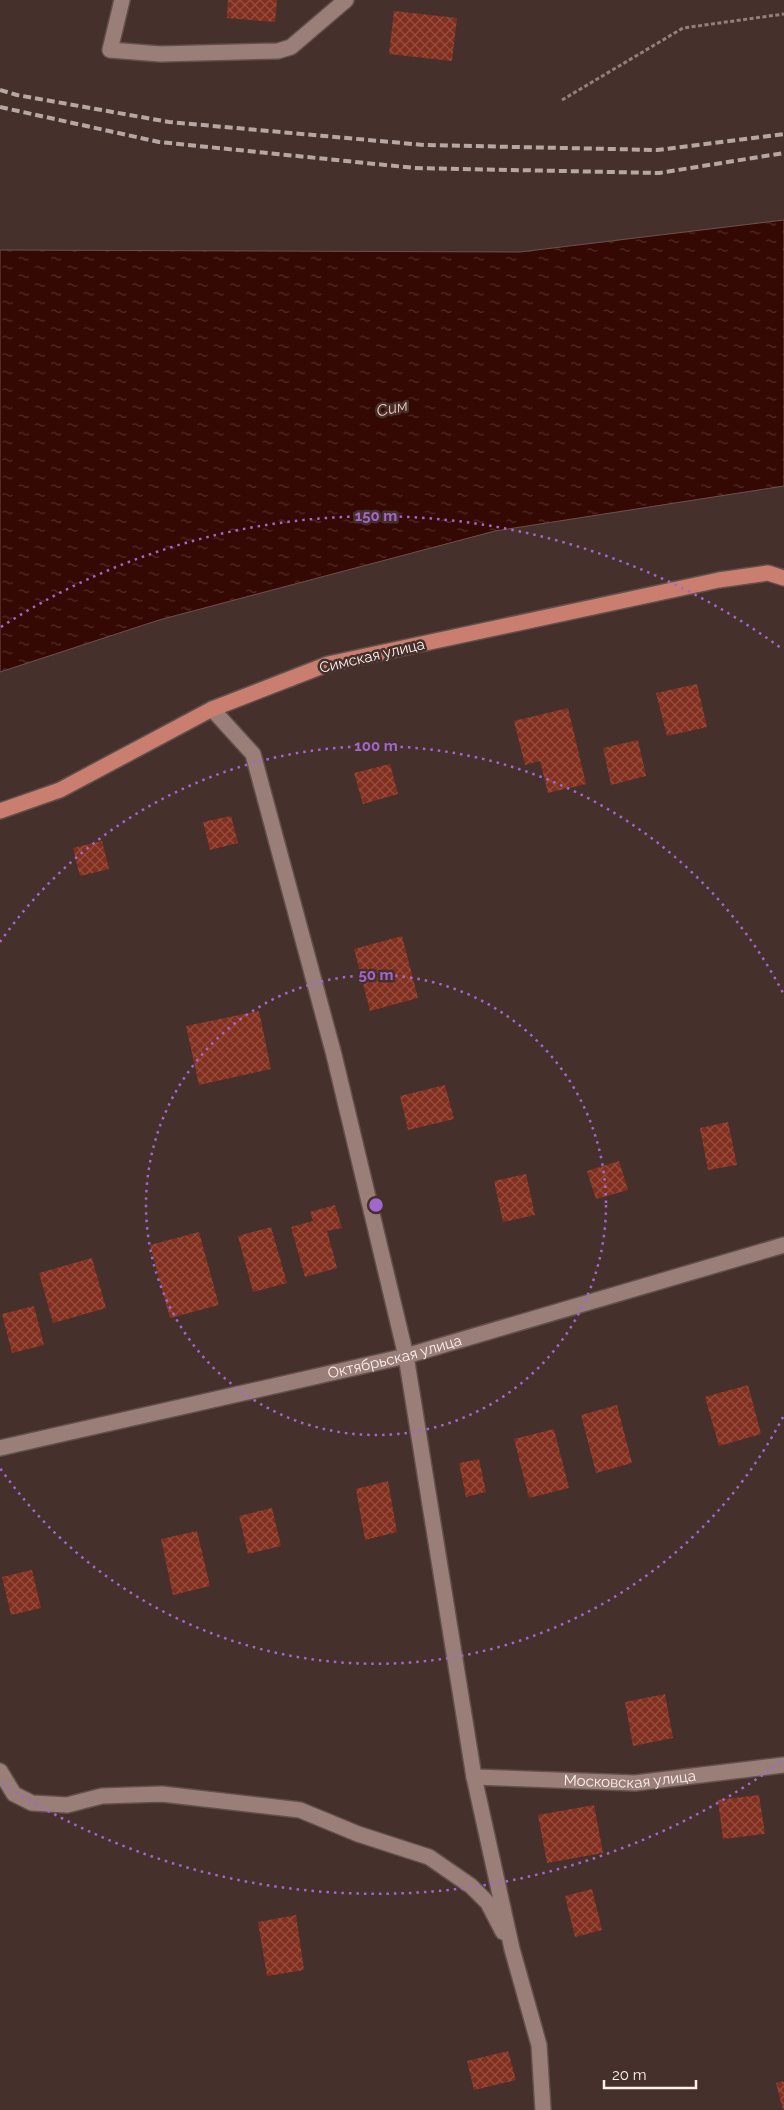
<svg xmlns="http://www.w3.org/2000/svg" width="784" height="2110" viewBox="0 0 784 2110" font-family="Raleway,sans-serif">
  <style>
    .water { fill: url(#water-ripples); stroke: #714f4a }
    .building { fill: url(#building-cross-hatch) }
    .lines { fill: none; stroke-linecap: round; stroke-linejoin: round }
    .minor-casing { stroke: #63504c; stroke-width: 18 }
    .major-casing { stroke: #63504c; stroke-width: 18 }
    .path { stroke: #92807c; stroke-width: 3; stroke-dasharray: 4 2.5; stroke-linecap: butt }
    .minor { stroke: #9a7f79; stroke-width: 15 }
    .major { stroke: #c97e6f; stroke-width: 15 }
    .rail { stroke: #b7a7a4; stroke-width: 4; stroke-dasharray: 8 4; stroke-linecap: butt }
    .ring { fill: none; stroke: #a267cd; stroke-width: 2.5; stroke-dasharray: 2.5 5 }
    .labels { text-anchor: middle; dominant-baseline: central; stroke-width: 5; stroke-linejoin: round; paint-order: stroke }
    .street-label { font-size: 15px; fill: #fef1ef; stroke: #46302b }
    .water-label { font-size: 16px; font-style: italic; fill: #f1c0b5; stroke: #46302b }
    .centre { fill: #a267cd; stroke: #46302b; stroke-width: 2.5 }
    .ring-label { font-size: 15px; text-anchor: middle; font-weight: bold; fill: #a267cd; stroke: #46302b; stroke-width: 5; stroke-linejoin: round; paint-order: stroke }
  </style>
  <defs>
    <pattern id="water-ripples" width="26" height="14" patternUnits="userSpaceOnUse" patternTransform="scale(1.25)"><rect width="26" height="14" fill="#340903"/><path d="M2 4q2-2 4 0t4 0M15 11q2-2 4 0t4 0" fill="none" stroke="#522d28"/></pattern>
    <pattern id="building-cross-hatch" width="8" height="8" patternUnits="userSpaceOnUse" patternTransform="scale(1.25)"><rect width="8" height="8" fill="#822f1f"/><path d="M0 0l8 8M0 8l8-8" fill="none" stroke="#954e40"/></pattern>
  </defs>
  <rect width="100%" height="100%" fill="#46302b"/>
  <path class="water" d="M784 220V486L495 531 159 620 0 672V250L520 252Z"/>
  <path class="building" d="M228 0H277L275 22 227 18Z
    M394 11 457 18 452 61 389 54Z
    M697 684 707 727 667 736 656 693Z
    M568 708 586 784 548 793 540 761 525 765 514 721Z
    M638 740 646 776 611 785 603 748Z
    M390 764 398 794 363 804 354 773Z
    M231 816 238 843 210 850 203 822Z
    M102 841 109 869 80 876 73 848Z
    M402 936 418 998 370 1011 354 949Z
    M259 1011 271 1069 199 1085 186 1026Z
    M445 1085 454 1119 408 1130 400 1096Z
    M728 1122 737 1165 708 1170 700 1128Z
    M619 1161 628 1190 596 1199 587 1171Z
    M526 1174 535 1215 503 1222 494 1181Z
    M335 1205 342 1228 327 1231 337 1268 305 1277 291 1227 313 1221 310 1212Z
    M271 1227 287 1283 253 1292 238 1236Z
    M199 1232 219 1305 170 1318 150 1245Z
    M92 1258 106 1308 53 1323 39 1273Z
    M34 1306 44 1345 12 1353 2 1314Z
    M748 1385 761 1434 719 1446 705 1397Z
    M617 1405 632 1463 596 1473 581 1415Z
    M554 1429 569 1488 529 1498 514 1439Z
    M479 1459 486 1492 466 1497 459 1463Z
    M388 1481 397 1532 365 1540 356 1489Z
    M272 1508 281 1546 248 1554 239 1516Z
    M197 1531 210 1586 173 1595 161 1539Z
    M32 1570 41 1608 11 1615 2 1577Z
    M665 1694 673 1738 633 1746 625 1702Z
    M759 1795 765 1834 723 1839 718 1800Z
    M594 1805 603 1853 547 1863 538 1815Z
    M592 1889 602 1930 575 1937 565 1896Z
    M296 1915 304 1970 267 1976 258 1922Z
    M508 2051 516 2080 474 2090 467 2061Z
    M784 2081V2110H783L776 2083Z"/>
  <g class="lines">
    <g class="minor-casing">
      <g id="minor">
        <path d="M122 0 110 50 160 54 278 51 291 47 346 0"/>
        <path d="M212 709 253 754 334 1055 406 1356 474 1777 512 1949 539 2045 543 2110"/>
        <path id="s1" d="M0 1448 406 1356 784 1245"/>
        <path d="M0 1771 14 1794 32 1803 67 1805 102 1796 162 1794 300 1810 358 1834 429 1857 471 1886 488 1903 503 1932"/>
        <path id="s2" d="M474 1777 635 1783 784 1765"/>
      </g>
    </g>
    <g class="major-casing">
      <path id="major" d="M0 811 60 790 212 709 328 664 719 580 768 573 784 578"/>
    </g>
    <path class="path" d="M562 100 683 28 784 14"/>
    <use href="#minor" class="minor"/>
    <use href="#major" class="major"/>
    <path class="rail" d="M0 90 17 95 169 122 424 145 657 150 784 134
      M0 107 159 142 415 168 659 173 784 153"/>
  </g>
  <g class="ring">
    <circle cx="376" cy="1205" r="230"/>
    <path d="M783 1417A459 459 0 0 1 0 1468M0 942A459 459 0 0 1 783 993"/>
    <path d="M781 1762A689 689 0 0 1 1 1783M1 627A689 689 0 0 1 781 648"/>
  </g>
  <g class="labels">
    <g class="street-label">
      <text transform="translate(372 656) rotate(-13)">Симская улица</text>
      <text stroke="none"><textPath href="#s1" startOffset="405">Октябрьская улица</textPath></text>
      <text stroke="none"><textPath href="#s2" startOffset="156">Московская улица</textPath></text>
    </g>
    <g class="water-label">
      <text transform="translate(392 408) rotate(-12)">Сим</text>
    </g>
  </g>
  <circle cx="376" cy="1205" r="8" class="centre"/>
  <g class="ring-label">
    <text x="376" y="521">150 m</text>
    <text x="376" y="751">100 m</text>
    <text x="376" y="980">50 m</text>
  </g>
  <path d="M604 2080v8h92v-8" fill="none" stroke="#fef1ef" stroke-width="2.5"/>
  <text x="612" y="2080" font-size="15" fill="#fef1ef" stroke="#46302b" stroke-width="4" paint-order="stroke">20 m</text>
</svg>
